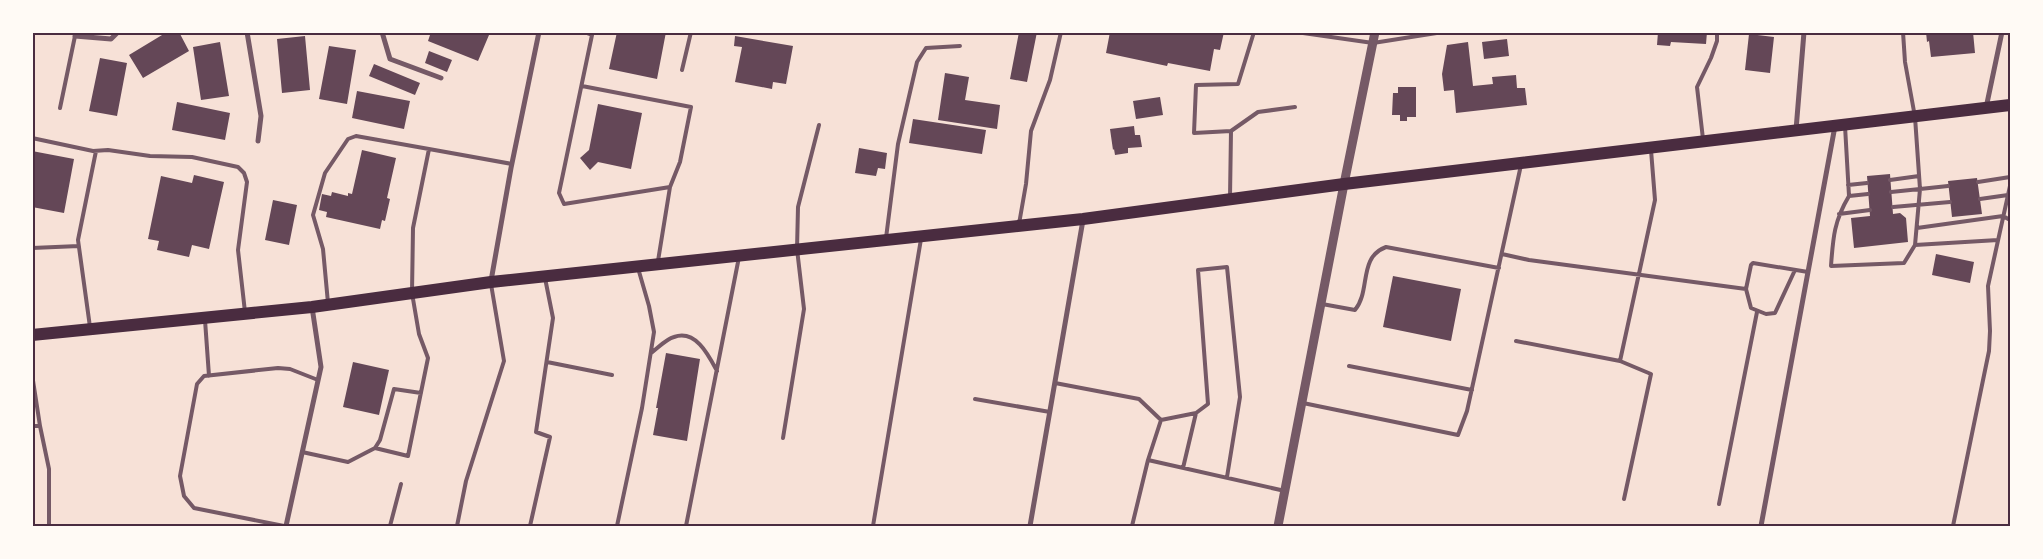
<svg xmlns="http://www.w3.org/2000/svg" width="2043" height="559" viewBox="0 0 2043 559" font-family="'Noto Sans',sans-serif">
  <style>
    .building { fill: #644757 }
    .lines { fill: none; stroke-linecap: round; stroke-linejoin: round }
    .service { stroke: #755966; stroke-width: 4 }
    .minor { stroke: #755966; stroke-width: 5 }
    .tertiary { stroke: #755966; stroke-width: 9 }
    .primary { stroke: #4a2c40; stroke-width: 12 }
    .neatline { fill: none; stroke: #4a2c40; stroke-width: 2 }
  </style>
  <rect width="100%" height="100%" fill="#f7e1d7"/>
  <path class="building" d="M167 32H179L189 51 143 78 129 55Z
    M431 32H484L489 35 478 61 428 41Z
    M617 32H666L657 79 609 69Z
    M1019 32H1037L1027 82 1010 79Z
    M1110 32H1224L1220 50 1214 49 1210 71 1168 63 1167 66 1106 53Z
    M1658 32H1707L1706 44 1671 42 1670 46 1657 45Z
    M1926 32H1973L1975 53 1931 57 1929 41 1927 42Z
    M1749 34 1774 37 1770 73 1745 70Z
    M305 36 310 90 282 93 277 39Z
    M735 36 793 46 786 84 773 82 772 89 735 82 742 47 734 46Z
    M1507 39 1509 56 1484 59 1482 42Z
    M220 42 229 96 201 100 193 47Z
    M1468 42 1473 86 1493 84 1492 77 1516 75 1517 88H1525L1527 105 1456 113 1454 90 1444 91 1442 74 1447 45Z
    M329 46 356 50 347 104 319 99Z
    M429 51 452 60 447 72 425 63Z
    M100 58 127 63 117 116 89 111Z
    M374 64 420 83 415 95 369 76Z
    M945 73 969 77 965 100 1000 105 997 129 938 120Z
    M1398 87H1416V117H1407V121H1400V115H1392L1393 93H1398Z
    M357 91 410 101 404 129 352 118Z
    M1160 97 1163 115 1136 119 1133 101Z
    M177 102 230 113 225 140 172 130Z
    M598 104 642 113 631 169 598 162 590 170 580 158 589 150Z
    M913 119 986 130 982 154 909 143Z
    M1134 126 1135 135H1140L1142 147 1128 148V153L1115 155 1114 149 1113 150 1110 129Z
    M859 148 887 153 885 169 878 168 876 176 855 173Z
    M362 150 396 158 387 198 390 199 385 221 382 220 380 229 326 217 327 212 319 210 322 194 331 196 332 192 348 196V193L352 194Z
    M32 151 74 159 64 213 32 207Z
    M1890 174 1893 214 1900 213 1906 218 1908 242 1854 248 1851 218 1870 216 1867 176Z
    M194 175 224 182 209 249 192 245 189 257 157 250 159 241 148 239 161 176 192 183Z
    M1977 178 1982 214 1952 217 1948 181Z
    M273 200 297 205 289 245 265 240Z
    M1936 254 1974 262 1970 283 1932 275Z
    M1393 276 1461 289 1451 341 1383 327Z
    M666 353 700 359 687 441 653 435 658 408H656Z
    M353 362 389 370 379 415 343 407Z"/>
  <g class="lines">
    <path class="service" d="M584 32 592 35 559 193 564 204 670 187 658 261
      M1296 32 1373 43 1443 32
      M682 70 691 32
      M582 86 691 107 680 162 670 187
      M60 108 75 36
      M1845 126 1849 196 1868 194
      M1231 131 1258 112 1295 107
      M32 138 93 151 108 150 150 156 192 157 238 167 244 173 247 182 238 250 245 312
      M1703 139 1697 87 1711 58 1717 41V32
      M1890 180 1919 176
      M1978 182 2010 177
      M1848 185 1867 183
      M1891 192 1920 189 1915 117 1905 62 1903 32
      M1849 196C1834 221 1833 238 1831 266L1904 263 1915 245 1920 189 1948 186
      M1230 197 1231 131 1194 133 1196 85 1238 84 1254 32
      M1980 199 2008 195
      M1893 207 1950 202
      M1839 214 1870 210
      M1019 224 1026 184 1031 131 1050 80 1061 32
      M1917 228 2003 216 2010 220
      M886 238 898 144 917 62 926 48 960 46
      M1915 245 1998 240
      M32 248 79 246
      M1502 254 1529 260 1746 289 1751 308 1766 314 1775 313 1795 270
      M1746 289 1751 265 1753 263 1808 272
      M328 303 323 249 313 215 325 173 348 139 356 136 429 149
      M1322 304 1355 310C1371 291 1358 257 1386 247L1499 268
      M205 320 209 376
      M90 327 78 240 96 151
      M1516 341 1620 361 1655 200 1651 150
      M651 353C658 348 666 339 674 337 696 329 709 356 717 371
      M1620 361 1651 374 1624 499
      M547 362 612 375
      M1349 366 1472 390
      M32 374 40 426H32
      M1055 383 1139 399 1161 420 1148 460
      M975 399 1050 412
      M1303 403 1458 435 1467 411 1521 165
      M1161 420 1196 413
      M40 426 49 469V526
      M783 438 804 309 797 249 798 207 819 125
      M375 448 380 440 394 389 421 393
      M302 452 348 462 375 448 408 456 428 358 419 334 412 293 413 228 429 149 512 164
      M1183 468 1196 413 1208 404 1198 270 1227 267 1240 397 1227 477
      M1719 504 1757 312
      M284 526 194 508 184 496 180 476 197 384 204 376 278 368 290 369 318 380
      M390 526 401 484
      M457 526 466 481 504 361 491 284
      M530 526 550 437 536 432 553 318 545 278
      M617 526 642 408 654 332 649 306 638 268
      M686 526 739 257
      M873 526 921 239
      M1132 526 1148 460 1285 491
      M1953 526 1989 351 1990 331 1988 286 2010 186"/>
    <path class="minor" d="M247 32 261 116 258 141
      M363 32H376
      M382 32 390 59 441 78
      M75 36 111 39 118 32
      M1986 108 2002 32
      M1796 130 1804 32
      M491 281 511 168 539 32
      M286 526 321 367 312 307
      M1030 526 1083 220
      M1761 526 1835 126"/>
    <path class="tertiary" d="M1278 526 1344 184 1375 32"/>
    <path class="primary" d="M32 335 312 307 491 282 1083 219 1344 184 2010 105"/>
  </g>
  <rect width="2043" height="559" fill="none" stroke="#fffaf5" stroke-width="68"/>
  <rect x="34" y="34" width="1975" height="491" class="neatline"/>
</svg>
